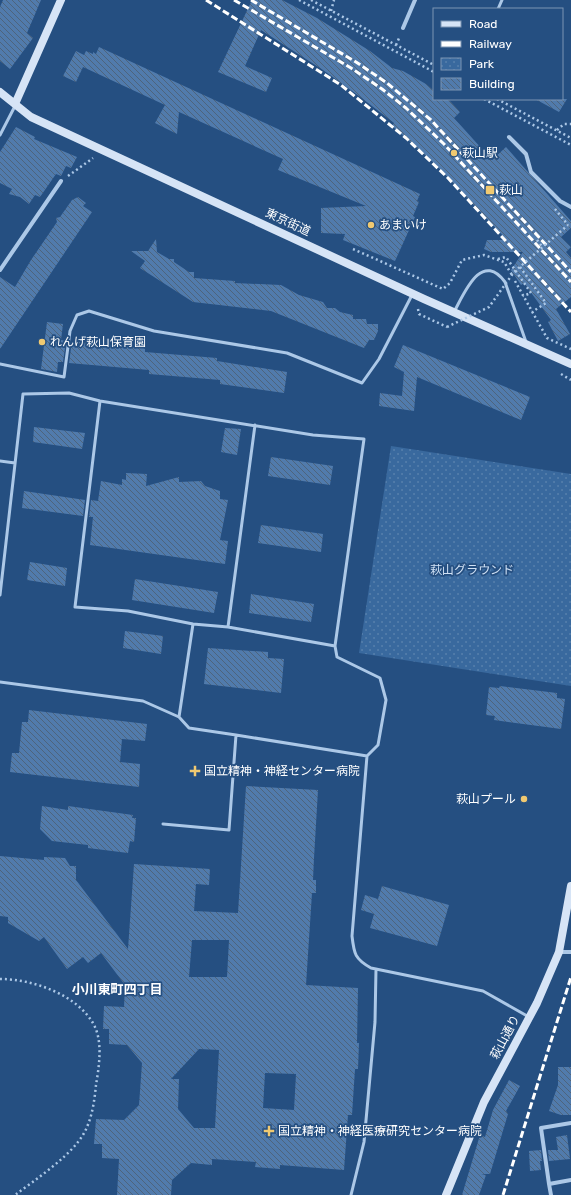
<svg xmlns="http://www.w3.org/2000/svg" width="571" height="1195" viewBox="0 0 571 1195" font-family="Rubik,'Noto Sans JP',sans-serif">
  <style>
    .park { fill: url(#park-dots) }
    .building { fill: url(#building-back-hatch); fill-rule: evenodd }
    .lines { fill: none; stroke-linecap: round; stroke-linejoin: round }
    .path { stroke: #acc8e7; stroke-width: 2.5; stroke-dasharray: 2 3; stroke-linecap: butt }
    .lane { stroke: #acc8e7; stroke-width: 3 }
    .street { stroke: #acc8e7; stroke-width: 4 }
    .secondary { stroke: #d6e4f6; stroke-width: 8 }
    .rail { stroke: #fff; stroke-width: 3; stroke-dasharray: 7 3; stroke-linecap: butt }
    .path-bridge { stroke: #acc8e7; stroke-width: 2.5; stroke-dasharray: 2 3; stroke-linecap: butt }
    .poi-dot { fill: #f0c971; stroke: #254f81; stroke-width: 1.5 }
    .labels { text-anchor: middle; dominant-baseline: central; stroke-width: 3.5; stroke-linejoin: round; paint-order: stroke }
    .poi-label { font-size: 12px; fill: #fff; stroke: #254f81; text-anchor: start }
    .street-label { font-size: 12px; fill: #fff; stroke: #254f81 }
    .park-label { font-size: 12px; fill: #d0e1f5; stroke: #254f81 }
    .neighbourhood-label { font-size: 13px; font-weight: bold; fill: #fff; stroke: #254f81 }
  </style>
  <defs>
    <pattern id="park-dots" width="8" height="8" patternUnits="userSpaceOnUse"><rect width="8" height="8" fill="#39699e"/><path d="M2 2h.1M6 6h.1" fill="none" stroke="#5780ad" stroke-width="1.8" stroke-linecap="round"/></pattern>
    <pattern id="building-back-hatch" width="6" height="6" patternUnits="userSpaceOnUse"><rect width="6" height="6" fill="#517bac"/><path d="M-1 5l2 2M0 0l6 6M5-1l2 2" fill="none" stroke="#4e647c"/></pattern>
  </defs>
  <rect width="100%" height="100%" fill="#254f81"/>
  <path class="park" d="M391 446 571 474V686L359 653Z"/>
  <path class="building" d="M3 0H41L27 33 33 38 10 69 0 61V7Z
    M252 0H282L317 18 370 51 392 68 403 71 426 84 434 91V99H448L460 112 454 118 492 160 506 147 571 221V228L561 237 571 247 566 252 571 258V297L556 309 570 334 558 341 548 322 551 320 524 283 521 285 511 270 523 252H491L484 249 487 240H507L434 163 392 126 394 123 359 96 323 70 261 30 245 66 272 78 266 92 218 72Z
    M99 47 420 194 417 201 419 202 413 216 415 217 395 261 343 240 345 234 321 233V208L366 206 278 170 283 159 179 112 177 134 155 123 165 105 83 67 76 82 63 76 76 51 84 55 86 51 93 54V52L96 54Z
    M535 99H567L559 112Z
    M16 127 35 137 34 139 77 157 71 168 66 166 61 176 56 174 40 197 35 195 29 204 20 197 9 194 12 189 0 183V152Z
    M78 197 86 203 83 206 92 212 0 349V277L15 287 31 260 57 222 56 218 60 217 72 200Z
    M156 239 157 252 169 259H174V262L189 272H194V278L235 281V283L281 285 299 295 323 302 327 308H335L340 312 353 315V319H366L367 324H378V331L374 340H369L364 348 271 311 193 302 140 268 145 261 131 251H148Z
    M47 322 63 324 61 340 66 341 63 362H58L57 372 41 369Z
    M72 341 145 348V352L217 358V361L287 372 284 393 220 384V380L149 374V370L69 363Z
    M403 345 530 397 521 420 417 377 414 411 379 406 380 393 402 396 404 372 394 367Z
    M34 427 85 433 82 449 33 442Z
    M225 428 241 429 237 455 221 452Z
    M271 457 333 466 330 485 268 476Z
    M126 473 147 474 146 486 179 477V482L201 481 205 486 220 491V499L228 500 220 540 228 541 225 564 90 545 93 517H89L91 500 98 501 101 481 122 485V479L126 480Z
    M24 491 85 500 83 516 22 508Z
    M261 525 323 534 321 552 258 543Z
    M30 562 67 568 65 586 27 580Z
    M135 579 218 592 214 613 132 600Z
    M251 594 314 604 311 622 249 613Z
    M125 631 163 636 161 654 123 648Z
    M208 648 268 652V658L284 659 281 693 204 684Z
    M500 686 557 693V698L565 699 561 729 494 720 495 716 486 715 489 687 499 688Z
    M29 710 147 724 145 741 122 739 120 762 140 764 139 787 10 772 12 753H19L22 722H28Z
    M246 786 318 790 314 858 313 880H316V893H312L306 985 358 988 357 1043H359L358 1069H355L352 1115H348L344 1170 280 1165V1169L255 1167 256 1162 212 1159V1165L191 1163 172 1180 171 1195H117L119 1159 102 1158V1144H94L96 1119 124 1120 139 1105 142 1063 127 1045 109 1044V1029H103L104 1006 124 1007 125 985 101 953 88 963 83 957 67 969 44 937 39 941 8 923V917L0 916V856L44 860V857L65 858 70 866H76V880L128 949 134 864 210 869 209 885 196 884 194 911 238 913ZM192 940H229L227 977H189ZM199 1049 219 1050 215 1128H194L178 1109 179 1079H171ZM265 1073 296 1074 294 1110 263 1108Z
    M42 806 68 810V806L133 815 132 818H136L134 842 130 841 128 853 88 848V845L52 841 40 829Z
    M382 886 449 905 437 946 370 928 374 914 361 910 365 895 378 899Z
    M558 1067H571V1115H561L549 1111 558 1085Z
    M509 1080 520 1086 506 1111 508 1114 490 1174H481L486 1175 479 1195H462L480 1135 485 1137 493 1110Z
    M567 1135 570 1159 549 1161 548 1150H558L556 1137Z
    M541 1150 542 1161H540L541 1170 530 1171 529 1151Z"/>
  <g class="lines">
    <path class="path" d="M299 0 434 72
      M311 0 434 65
      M331 11 334 0
      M396 45 400 36
      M484 99 571 145
      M497 99 571 138
      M557 130 564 124H571
      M68 176 93 158
      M555 209 568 225
      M537 240 543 248
      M353 249 443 289 450 283 462 260 484 255 504 262 512 275
      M498 259 506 257 531 293 523 296
      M520 267 546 303 532 312
      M515 281 547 338 571 349
      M418 309 419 314 447 327
      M561 374 571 380
      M0 979C33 979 78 995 94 1025 103 1042 99 1067 96 1085 94 1105 91 1126 78 1142 63 1161 35 1180 15 1195"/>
    <path class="lane" d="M498 9 502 0
      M0 135 15 106
      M454 312C464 294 481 250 505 282L526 342
      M0 364 64 377 70 331 77 315 89 311 154 331 287 353 362 383 379 359 412 295
      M100 401 75 607 128 611 193 624 228 627 255 425
      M0 461 15 463
      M0 595 23 394 69 393 100 401 313 435 364 439 335 646 337 657 380 678 386 700 378 745 367 756 352 936C354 954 355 959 371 968L483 991 529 1017
      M193 624 179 717 189 728 236 735
      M228 627 335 646
      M0 682 143 701 179 717
      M163 824 229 830 236 735 367 756
      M351 1195 364 1142 375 1022 376 969"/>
    <path class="street" d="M403 28 415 0
      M509 137 526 154 531 172 560 201 571 207
      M0 270 61 181
      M559 952H571
      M549 1184 541 1128 571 1123
      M551 1195 549 1184 571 1180"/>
    <path class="secondary" d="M0 92 31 117 424 299 571 364
      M15 104 61 0
      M446 1195 484 1102 537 1003 559 952 571 886"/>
    <path class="rail" d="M206 0 341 85 406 138 448 178 571 312
      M234 0 351 68 382 89 406 108 444 144 571 282
      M251 0 356 62 387 83 431 120 571 272
      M503 1195 571 977"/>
    <path class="path-bridge" d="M447 327 489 307 514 272 568 225"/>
  </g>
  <g class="poi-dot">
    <circle cx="454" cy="153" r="4"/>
    <rect x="485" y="185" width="10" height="10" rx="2"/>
    <circle cx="371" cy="225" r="4"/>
    <circle cx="42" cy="342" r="4"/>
    <path d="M193 765h4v4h4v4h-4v4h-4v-4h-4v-4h4z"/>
    <circle cx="524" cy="799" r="4"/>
    <path d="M267 1125h4v4h4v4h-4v4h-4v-4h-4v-4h4z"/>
  </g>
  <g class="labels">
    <g class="poi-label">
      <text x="462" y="153">萩山駅</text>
      <text x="499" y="190">萩山</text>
      <text x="379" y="225">あまいけ</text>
      <text x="50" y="342">れんげ萩山保育園</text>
      <text x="204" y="771">国立精神・神経センター病院</text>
      <text x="516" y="799" text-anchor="end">萩山プール</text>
      <text x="278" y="1131">国立精神・神経医療研究センター病院</text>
    </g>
    <g class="street-label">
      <text transform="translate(288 222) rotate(25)">東京街道</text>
      <text transform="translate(505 1037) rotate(-62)">萩山通り</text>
    </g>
    <g class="park-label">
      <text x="472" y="570">萩山グラウンド</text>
    </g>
    <g class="neighbourhood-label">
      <text x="117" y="989">小川東町四丁目</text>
    </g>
  </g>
  <rect x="433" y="8" width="130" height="92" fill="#254f81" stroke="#7c95b3"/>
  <rect x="441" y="21" width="20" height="6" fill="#d6e4f6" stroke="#7c95b3"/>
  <text x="469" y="28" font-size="12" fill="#ffffff">Road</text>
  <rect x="441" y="41" width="20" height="6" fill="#ffffff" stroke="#7c95b3"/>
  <text x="469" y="48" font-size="12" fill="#ffffff">Railway</text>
  <rect x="441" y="58" width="20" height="12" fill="url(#park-dots)" stroke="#7c95b3"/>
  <text x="469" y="68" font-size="12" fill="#ffffff">Park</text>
  <rect x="441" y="78" width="20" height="12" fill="url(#building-back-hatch)" stroke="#7c95b3"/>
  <text x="469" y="88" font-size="12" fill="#ffffff">Building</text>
</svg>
